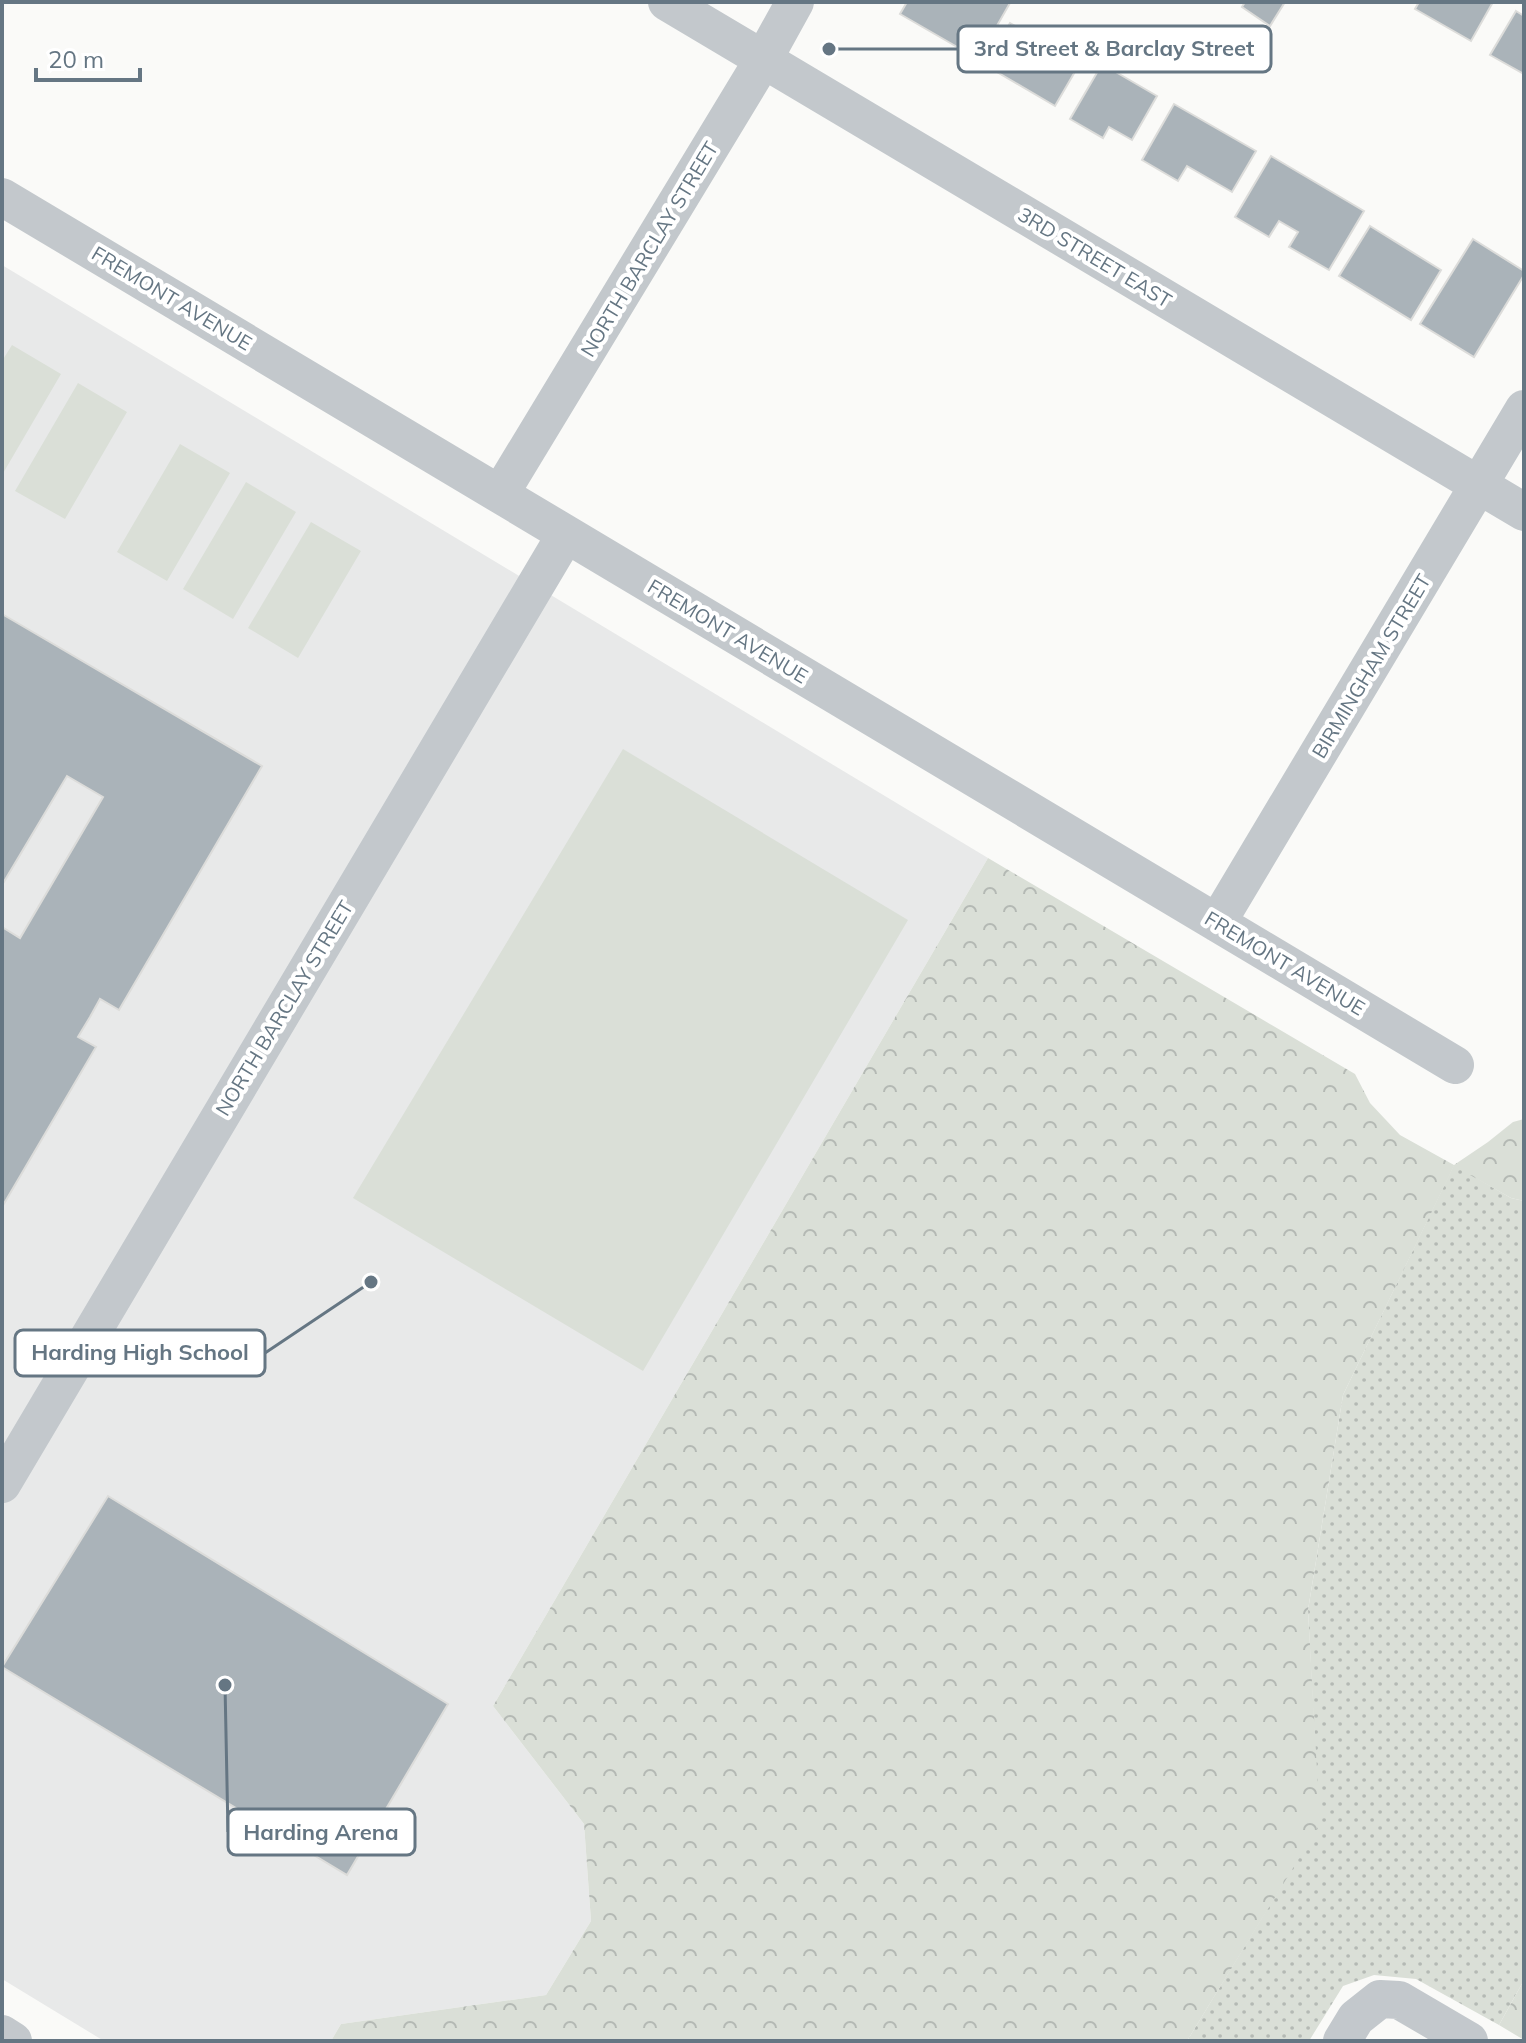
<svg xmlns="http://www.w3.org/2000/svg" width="1526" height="2043" viewBox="0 0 1526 2043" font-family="Mulish,sans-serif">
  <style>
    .built { fill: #e8e9e9 }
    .grass { fill: url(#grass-dots) }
    .forest { fill: url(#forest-crowns) }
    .garden { fill: #dadfd7 }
    .building { fill: #aab3b9; stroke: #dcdcda; stroke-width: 2 }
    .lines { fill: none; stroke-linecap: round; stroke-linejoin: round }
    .minor { stroke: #c3c8cc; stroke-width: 38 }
    .labels { text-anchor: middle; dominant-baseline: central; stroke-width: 8; stroke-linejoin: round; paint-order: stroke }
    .street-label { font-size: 20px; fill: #657683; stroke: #fff }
    .leader { fill: none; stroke: #657683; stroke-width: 3 }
    .callout-dot { fill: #657683; stroke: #fff; stroke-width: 3 }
    .callout { fill: #fff; stroke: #657683; stroke-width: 3 }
    .callout-label { font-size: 22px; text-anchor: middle; font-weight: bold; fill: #657683 }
  </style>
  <defs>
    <pattern id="grass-dots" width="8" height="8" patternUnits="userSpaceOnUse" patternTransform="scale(2)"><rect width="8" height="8" fill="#dadfd7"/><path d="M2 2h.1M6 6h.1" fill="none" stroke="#b4b9b4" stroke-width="1.8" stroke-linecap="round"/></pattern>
    <pattern id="forest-crowns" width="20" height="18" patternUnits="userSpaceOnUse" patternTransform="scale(2)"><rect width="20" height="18" fill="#dadfd7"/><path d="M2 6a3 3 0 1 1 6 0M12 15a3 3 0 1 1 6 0" fill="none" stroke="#b4b9b4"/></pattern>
  </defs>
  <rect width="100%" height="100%" fill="#fafaf8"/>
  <path class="built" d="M2 265 988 858 493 1706 584 1824 591 1921 546 1995 341 2024 331 2041H104L2 1979Z"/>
  <path class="grass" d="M1454 1165 1511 1198 1524 1201V1980L1499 2025 1416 1979 1374 1975 1343 1986 1309 2041H1187L1319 1824 1308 1610 1343 1395Z"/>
  <path class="forest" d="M988 858 1355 1074 1370 1103 1400 1135 1454 1165 1488 1142 1513 1122 1524 1119V1201L1511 1198 1454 1166 1343 1395 1308 1610 1320 1824 1187 2041H331L341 2024 546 1995 591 1921 584 1824 493 1706Z
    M1524 1980V2040L1499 2025Z"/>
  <path class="garden" d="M12 345 61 374 2 475V361Z
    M78 383 127 412 65 519 15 491Z
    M180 444 230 473 167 581 117 552Z
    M246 482 296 512 233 619 183 589Z
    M311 522 361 551 298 658 248 628Z
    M623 749 908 920 643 1371 353 1198Z"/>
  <path class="building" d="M907 2H1008L1010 3 978 59 900 14Z
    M1245 2H1285L1270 26 1242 7Z
    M1419 2H1493L1471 41 1415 9Z
    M1516 11 1524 16V74L1490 55Z
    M1010 23 1080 63 1055 106 985 65Z
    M1102 64 1157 96 1132 140 1109 127 1103 138 1070 119Z
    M1174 104 1256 151 1232 192 1187 166 1178 181 1142 160Z
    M1271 156 1364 211 1329 270 1289 247 1298 232 1279 221 1269 237 1235 217Z
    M1370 226 1441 270 1411 320 1339 276Z
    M1473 239 1524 271V275L1474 357 1420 324Z
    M2 614 262 766 119 1010 100 999 90 1017 78 1037 96 1047 2 1207V927L20 938 103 797 67 776 2 885Z
    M108 1496 448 1704 347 1875 2 1667Z"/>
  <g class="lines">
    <path class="minor" d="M667 2 1524 512
      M2 197 1455 1065
      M500 494 763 60 795 2
      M1217 923 1524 409
      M2 1484 566 534
      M2 2034 13 2041
      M1342 2041 1356 2018 1380 1999 1399 2000 1469 2041"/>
  </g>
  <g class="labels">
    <g class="street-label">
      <text transform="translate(649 249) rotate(-59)">NORTH BARCLAY STREET</text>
      <text transform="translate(1095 257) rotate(31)">3RD STREET EAST</text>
      <text transform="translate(172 298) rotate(31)">FREMONT AVENUE</text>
      <text transform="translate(728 631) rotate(31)">FREMONT AVENUE</text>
      <text transform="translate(1371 666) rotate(-59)">BIRMINGHAM STREET</text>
      <text transform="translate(1285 963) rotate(31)">FREMONT AVENUE</text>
      <text transform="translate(284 1008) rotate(-59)">NORTH BARCLAY STREET</text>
    </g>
  </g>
  <path class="leader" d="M829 49L958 49M371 1282L265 1353M225 1685L228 1832"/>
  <g class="callout-dot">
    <circle cx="829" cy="49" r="8"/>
    <circle cx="371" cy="1282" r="8"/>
    <circle cx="225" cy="1685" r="8"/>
  </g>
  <g class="callout">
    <rect x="958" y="26" width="313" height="46" rx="8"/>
    <rect x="15" y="1330" width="250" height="46" rx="8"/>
    <rect x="228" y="1809" width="187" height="46" rx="8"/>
  </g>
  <g class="callout-label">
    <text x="1114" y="56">3rd Street &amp; Barclay Street</text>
    <text x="140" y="1360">Harding High School</text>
    <text x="321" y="1840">Harding Arena</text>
  </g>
  <rect width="1526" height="2043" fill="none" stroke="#657683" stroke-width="8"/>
  <path d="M36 68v12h104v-12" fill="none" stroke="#657683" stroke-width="4"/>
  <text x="48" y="68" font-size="24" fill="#657683" stroke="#ffffff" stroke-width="6" paint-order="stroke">20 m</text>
</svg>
